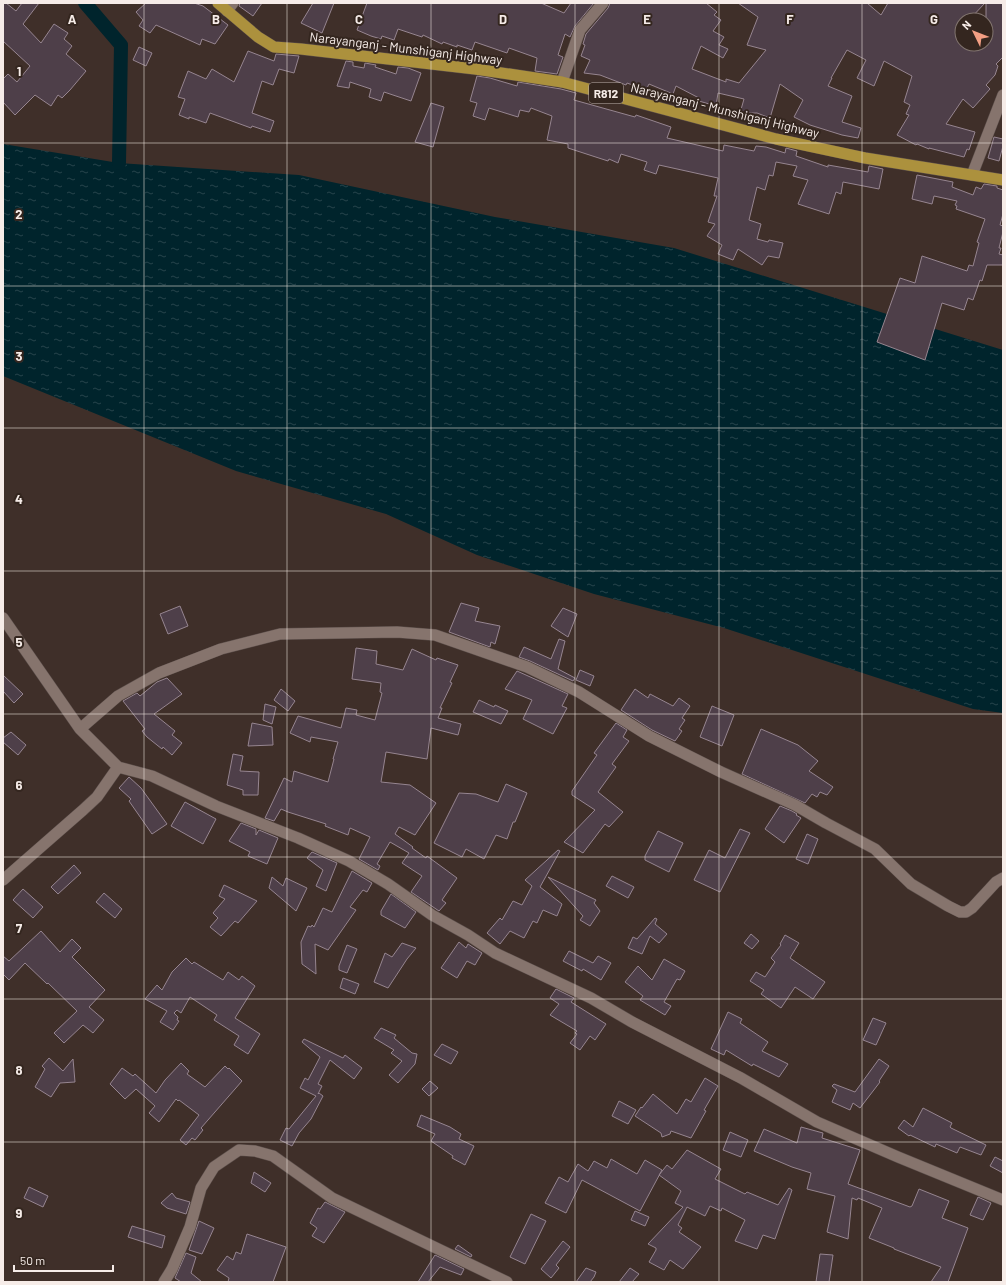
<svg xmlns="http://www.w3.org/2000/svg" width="1006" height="1285" viewBox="0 0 1006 1285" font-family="Barlow,sans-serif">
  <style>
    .water { fill: url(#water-ripples) }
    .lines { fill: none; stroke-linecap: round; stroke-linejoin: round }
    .canal { stroke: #00242c; stroke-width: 14 }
    .building { fill: #4e3f49; stroke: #968590 }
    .minor-casing { stroke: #5b4e4a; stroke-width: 12 }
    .primary-casing { stroke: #5b4e4a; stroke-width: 12 }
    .minor { stroke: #86746d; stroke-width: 11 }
    .primary { stroke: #ac913d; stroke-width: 11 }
    .grid { fill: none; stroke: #f6ece8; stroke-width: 1; stroke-opacity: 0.55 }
    .labels { text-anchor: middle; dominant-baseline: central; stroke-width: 4; stroke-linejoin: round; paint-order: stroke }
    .shield { fill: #34261f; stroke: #bcb1ac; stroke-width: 1 }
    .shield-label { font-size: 12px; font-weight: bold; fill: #f6ece8 }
    .street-label { font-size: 13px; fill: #f6ece8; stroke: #34261f }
    .grid-label { font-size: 13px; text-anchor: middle; font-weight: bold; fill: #f6ece8; stroke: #34261f; stroke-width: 4; stroke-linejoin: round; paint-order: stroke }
  </style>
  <defs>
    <pattern id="water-ripples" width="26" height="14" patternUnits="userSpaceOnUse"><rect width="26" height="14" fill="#00242c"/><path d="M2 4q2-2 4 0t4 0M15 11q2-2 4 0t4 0" fill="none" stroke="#26444b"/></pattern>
  </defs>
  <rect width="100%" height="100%" fill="#3f2f29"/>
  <path class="water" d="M3 144 119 163 299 175 495 217 674 248 1003 350V713L973 709 724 628 594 594 477 555 386 514 236 471 3 376Z"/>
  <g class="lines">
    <path class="canal" d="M85 3 121 45 119 163"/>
  </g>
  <path class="building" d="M3 3H6L16 11 22 3H39L23 24 41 43 54 24 68 33 64 39 72 46 66 54 86 71 70 90 62 98 58 95 51 106 35 95 15 115 3 102V79L8 74 17 82 30 66 3 41Z
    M146 3H194L203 6 228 25 215 44 202 39 200 45 156 25 150 33 139 26 143 20 136 12Z
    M240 3H262L253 16 239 6Z
    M313 3H334L322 33 301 23Z
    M367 3H541L564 13 571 3H594L575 26 570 37 565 34 558 55 563 57 557 74 535 71 537 58 509 48 507 53 475 42 472 50 457 45V47L443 42 442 44 423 35 422 37 398 29 394 40 382 36 381 39 371 36 357 30Z
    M610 3H706L717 12 714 15 721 20 713 31 724 37 719 45 728 49 723 58 701 46 692 69 726 82V79L739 83 766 50 747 45 758 17 738 3H867L881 15 888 3H985L969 20H962V44H986V3H1003V57L996 64 998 66 995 75 986 85 990 89 973 108 963 99 946 124 975 132 969 150 967 149 964 157 929 148V149L917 144 916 145 897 135 909 115 906 114 910 105 904 102 912 76 884 61 874 86 857 78 866 60 847 50 831 78H832L828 86 852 96 842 122 861 128 858 138 842 135 810 125 794 117 803 100 780 84 770 118 757 113H740L744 99 718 93 716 106 699 101V98L676 86 673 94 649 84 646 90 627 83 626 85 600 75 584 73 590 60 581 56 585 45 583 44 586 34 608 8Z
    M139 47 152 53 146 66 133 60Z
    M248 51 274 61 276 54 299 56 294 73 279 69 273 85 262 81 252 113 274 121 270 132 252 126 251 128 210 113 206 123 189 117V119L179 115 185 99 178 97 188 71 206 79 212 69 234 82Z
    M346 61 353 62V66L364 68 365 63 376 65 375 67 396 74 398 67 408 68 421 73 411 101 384 92 381 101 369 97 371 89 350 82 349 88 337 86Z
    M477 76 490 78 517 86 518 82 561 89 576 93 574 100 635 117 636 115 671 127 667 138 723 151 724 145 754 151 756 146 766 147 785 153 786 148 797 151 796 156 828 167V165L868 172 869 166 883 169 879 189 843 182 841 194 836 192 829 214 798 204 808 180 793 176 797 166 776 162 773 176 769 175 765 190 757 187 749 220 761 224 757 239 768 242 769 240 783 243 779 258 768 256 762 265 738 249 733 260 718 254 722 245 707 236 715 224 708 222 717 196H714L718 178 659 165 656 174 644 170 647 162 621 154 618 163 609 159 608 161 568 148V144L547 140 552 116 531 108 529 112 520 110 518 117 489 108 485 120 473 116 477 103 470 101Z
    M431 103 444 107 433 147 415 142Z
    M994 137 1003 139V146L999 161 988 158Z
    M917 175 953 182 952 187 973 195 976 187 981 189 984 184 997 186V188L1003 190V214L1000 225 1003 226V232L999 248H1001L999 254 1003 255V265H987L982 281 980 280 973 300 968 298 964 310 942 303 925 360 877 342 900 278 915 283 922 256 967 271 969 265 973 266 979 243 977 242 985 219 956 209 957 206 955 205 957 201 934 196 932 204 912 199Z
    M461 603 479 608 475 621 500 626 495 644 491 642 490 647 449 632Z
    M180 606 188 626 168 634 160 614Z
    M563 608 577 614 568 637 551 626Z
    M559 639 565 641 558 669 575 678 573 681 530 661 519 657 524 647 551 659Z
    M356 648 377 651 376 664 403 670 412 649 436 660 437 658 458 665 450 682 452 683 440 708H442L438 718 461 724 458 735 431 728 427 759 386 752 381 782 410 785 436 803 415 835 399 827 395 834 413 847 412 848 426 858 427 856 457 878 442 900 446 903 439 911 411 892 422 876 402 863 409 853 390 842 377 864 380 866 378 870 359 859 370 837 350 828 348 835 325 826 326 824 288 812 281 809 274 821 265 818 284 778 292 782 294 771 328 782 334 759H333L338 742 311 737 310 742 290 733 298 716 341 728 346 708 357 710 356 715 375 720 382 693 380 692 381 683 352 679Z
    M580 670 594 676 590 686 576 680Z
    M517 671 568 694 562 706 567 708 553 734 523 719 532 700 505 689Z
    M3 675 23 694 14 703 3 691Z
    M167 678 182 694 154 714 175 731 172 735 182 743 172 755 163 747 162 749 147 737 142 731 145 729 123 701 137 693 140 696 157 682Z
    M281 689 295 701 288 711 274 700Z
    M635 689 648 698 650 694 673 706 679 698 690 706 682 718 685 720 679 729 682 731 675 741 652 730 621 710Z
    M479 700 494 707 495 705 508 711 501 724 473 712Z
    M265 704 276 707 272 724 263 720Z
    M712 706 734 715 722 746 700 737Z
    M252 723 272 727 273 745 248 746Z
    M616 723 627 730 623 737 629 741 612 764 616 767 598 792 623 812 609 827 605 824 583 853 564 842 595 810 572 795V791L597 755 594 753Z
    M761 729 798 745 818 761 809 771 833 787 827 795 820 792 817 797 812 794 805 803 742 774Z
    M11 732 26 745 18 755 3 742V738Z
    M233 754 243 756 240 771 259 772 258 795H243V790L227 785Z
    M129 777 141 788 167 824 152 834 129 801 131 799 119 788Z
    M506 784 527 793 515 822H513L507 839 496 835 484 859 466 849 462 857 434 843 459 793 476 794 498 802Z
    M185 802 216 819 203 844 171 826Z
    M780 806 792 811 797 814 796 815 801 818 784 843 765 829Z
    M241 823 256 829V835L259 830 278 838 267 864 248 856 250 852 229 841Z
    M740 829 750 833 720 892 694 880 709 850 725 858Z
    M658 831 683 843 669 872 645 860V856Z
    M807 834 818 839 808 864 796 859Z
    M558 850 560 851 540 887 562 904 557 916 543 910 537 923 533 921 524 938 510 931 500 944 487 933 500 918 502 920 513 901 522 905 532 886 525 880Z
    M312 852 337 863 326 891 316 886 323 870 307 858Z
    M74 865 81 873 58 894 51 887Z
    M352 871 372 883 367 892 363 890 350 907 356 910 328 950 315 944 316 974 302 964 301 942 308 926 311 927 312 925 314 927 323 908 332 912Z
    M612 876 634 887 628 898 606 886Z
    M272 877 283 886 286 878 307 888 296 911 269 888Z
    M548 877 596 900 594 903 600 911 590 926 580 920 583 916Z
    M224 885 257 901 238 923 235 921 221 936 210 927 218 918 213 913 225 899 219 896Z
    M23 889 43 907 33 918 13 900Z
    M104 893 122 909 115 918 96 902Z
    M391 894 416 912 405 928 381 915V911Z
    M655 918 657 919 655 924 667 934 659 943 650 936 642 954 628 948 633 937 637 939Z
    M41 931 60 952 72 939 81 948 72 957 105 990 89 1007 104 1020 93 1033 83 1025 64 1043 54 1033 77 1011 48 983 47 984 25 963 9 980 3 974V956L9 961Z
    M751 934 759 941 752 949 744 943Z
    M785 935 799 943 790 958 825 982 813 999 795 987 781 1008 761 994 764 990 750 981 756 972 765 977 775 962 771 958 781 945 780 944Z
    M459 942 466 948 468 944 482 953 475 965 467 961 457 978 441 968Z
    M402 943 416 948 407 959 388 988 374 982 385 953 392 957Z
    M347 945 357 949 347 973 339 970V966Z
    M569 951 593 963 598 956 611 963 601 980 583 969 582 971 563 961Z
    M186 958 192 964 194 962 223 980 228 972 239 980 242 976 255 986 235 1018 260 1034 248 1054 234 1045 239 1036 214 1020 217 1015 190 997 181 1013 177 1010 174 1013 178 1017 177 1020 179 1021 173 1030 160 1022 167 1011 145 999 157 985 162 990 172 972Z
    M664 959 685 971 680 980 677 979 664 1002 671 1006 665 1015 640 1000 643 996 625 982 638 966 652 980Z
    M343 978 359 984 355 994 340 988Z
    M556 989 574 998 571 1002 606 1024 595 1040 590 1036 580 1050 570 1043 577 1034 575 1033 577 1031 550 1015 559 1004 550 998Z
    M728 1012 742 1019 740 1023 768 1042 762 1051 788 1064 779 1077 753 1064 752 1066 726 1050 724 1055 711 1049Z
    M873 1018 886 1023 876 1045 863 1040Z
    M381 1028 396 1035 394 1038 412 1053 417 1054 415 1064 398 1083 389 1075 402 1061 391 1053 394 1050 374 1038Z
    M304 1039 343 1058 345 1055 362 1068 354 1079 330 1060 318 1084 322 1086 318 1094 319 1093 323 1096 311 1119 299 1133 292 1146 280 1140 286 1128 289 1129 316 1096 300 1088 305 1078 308 1080 320 1057 302 1042Z
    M442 1044 458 1052 451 1064 434 1055Z
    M49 1058 63 1071 73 1059 75 1082 60 1083 51 1097 35 1087 45 1069 42 1066Z
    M879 1059 889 1066 879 1081 880 1082 860 1108 853 1103 850 1110 832 1102 837 1090 832 1086 834 1084 855 1092Z
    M181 1063 189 1071 187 1074 205 1087 225 1066 228 1069 229 1068 242 1081 201 1128 203 1130 195 1140 192 1138 186 1145 180 1140 199 1115 179 1100 178 1101 176 1099 159 1122 149 1113 155 1106 136 1089 125 1099 110 1084 122 1068 133 1076 135 1074 156 1093 165 1080Z
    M705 1078 718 1086 704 1110 706 1111 691 1138 671 1131 670 1134 662 1137 661 1133 635 1116 641 1107 642 1108 653 1094 677 1114 686 1099 691 1102Z
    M430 1081 438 1088 429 1096 422 1089Z
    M619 1101 636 1110 628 1124 612 1116Z
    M923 1108 952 1123 950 1127 951 1128 986 1145 981 1155 960 1147 957 1153 936 1144 935 1147 910 1135 909 1136 898 1128 904 1120 913 1127Z
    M421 1115 450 1127 461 1134 459 1139 474 1146 465 1165 452 1158 453 1156 431 1141 435 1134 417 1126Z
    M801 1127 823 1133 822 1138 860 1150 848 1184 910 1207 912 1206 919 1189 949 1201 942 1218 968 1228 948 1282H931L941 1267 894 1249V1248L869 1238 882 1208 858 1198 857 1200 852 1198 848 1239 827 1232 835 1196 807 1189 811 1173 792 1167 754 1151 764 1129 797 1143Z
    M730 1132 748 1140 741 1157 723 1150Z
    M687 1150 721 1169 715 1179 745 1194 747 1192 778 1205 789 1188 792 1190 775 1239 763 1235 757 1249 735 1241 745 1220 722 1208 721 1211 710 1206 705 1216 687 1207 678 1225 682 1228 679 1232 701 1247 683 1269 670 1260 664 1270 649 1262 656 1250V1248L648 1244 683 1207 675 1203 681 1191 659 1175 667 1165 672 1169Z
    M995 1157 1003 1161V1173L990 1166Z
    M611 1159 637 1174 645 1160 662 1170 640 1211 582 1180 566 1213 545 1203 559 1177 568 1182 578 1164 588 1171 594 1161 607 1168Z
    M254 1172 271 1183 265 1192 251 1183Z
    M29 1187 48 1196 43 1207 24 1198Z
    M172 1193 176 1198 190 1202 186 1214 167 1208 161 1203Z
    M978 1197 991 1203 983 1220 970 1215Z
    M325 1202 345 1212 324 1243 312 1236 317 1228 310 1223 318 1208 320 1209Z
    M635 1211 649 1217 645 1226 631 1220Z
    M531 1214 546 1221 525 1264 510 1257Z
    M199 1221 214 1228 202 1254 189 1250Z
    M132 1226 165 1236 162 1248 128 1237Z
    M247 1234 286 1247 273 1282H228L229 1278 217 1270 227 1256 233 1260 236 1252 241 1254Z
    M563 1241 570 1247 556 1265 559 1268 551 1278 541 1269Z
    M458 1245 472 1255 471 1257 455 1249Z
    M186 1253 196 1257 191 1273 202 1282H181L175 1278Z
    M820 1254 833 1255 829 1282H816Z
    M435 1255 464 1269 461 1275 440 1267 428 1282H418Z
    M586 1268 596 1272 594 1277 590 1282H576Z
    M630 1268 639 1274 632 1282H619Z"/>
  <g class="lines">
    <g class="minor-casing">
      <path id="minor" d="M227 11 233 3
        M562 82 580 30 603 3
        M972 175 1003 95
        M3 618 80 729
        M118 767 152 776 216 806 298 838 349 861 388 884 432 915 468 935 495 953 591 998 632 1022 741 1078 817 1122 898 1157 1003 1200
        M3 880 83 810 97 797 118 767 80 729 118 696 159 673 221 649 280 634 397 632 435 635 527 667 579 692 649 736 721 772 795 805 826 823 875 849 911 884 948 906 960 912H966L972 908 996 882 1003 878
        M164 1282 172 1269 190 1227 201 1188 214 1167 239 1150 255 1151 273 1156 332 1198 507 1282"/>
    </g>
    <g class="primary-casing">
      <path id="primary" d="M218 3 258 37 274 47 301 49 475 69 562 82 776 139 865 158 1003 180"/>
    </g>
    <use href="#minor" class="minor"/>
    <use href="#primary" class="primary"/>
  </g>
  <path class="grid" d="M144 3V1282M287 3V1282M431 3V1282M575 3V1282M719 3V1282M862 3V1282M3 143H1003M3 286H1003M3 428H1003M3 571H1003M3 714H1003M3 857H1003M3 999H1003M3 1142H1003"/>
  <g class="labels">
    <rect class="shield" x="589" y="83" width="34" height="20" rx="3"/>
    <g class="shield-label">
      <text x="606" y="93">R812</text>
    </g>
    <g class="street-label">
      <text transform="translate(406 48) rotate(7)">Narayanganj - Munshiganj Highway</text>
      <text transform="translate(725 110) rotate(14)">Narayanganj - Munshiganj Highway</text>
    </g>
  </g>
  <g class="grid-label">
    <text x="72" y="24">A</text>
    <text x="216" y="24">B</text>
    <text x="359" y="24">C</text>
    <text x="503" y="24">D</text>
    <text x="647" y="24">E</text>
    <text x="790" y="24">F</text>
    <text x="934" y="24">G</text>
    <text x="19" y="76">1</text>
    <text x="19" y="219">2</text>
    <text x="19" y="361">3</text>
    <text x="19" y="504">4</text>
    <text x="19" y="647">5</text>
    <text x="19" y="790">6</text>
    <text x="19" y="933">7</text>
    <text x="19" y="1075">8</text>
    <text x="19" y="1218">9</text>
  </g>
  <rect width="1006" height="1285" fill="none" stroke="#f6ece8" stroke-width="8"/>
  <g transform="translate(974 32) rotate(313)"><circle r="19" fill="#34261f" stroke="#82756f"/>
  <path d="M0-3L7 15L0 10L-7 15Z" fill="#f39f84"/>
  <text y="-6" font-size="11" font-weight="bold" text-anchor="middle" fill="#f6ece8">N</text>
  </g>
  <path d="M14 1265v6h99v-6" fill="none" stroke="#f6ece8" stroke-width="2"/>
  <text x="20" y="1265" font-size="12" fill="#f6ece8" stroke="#34261f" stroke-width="3" paint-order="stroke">50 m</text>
</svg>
